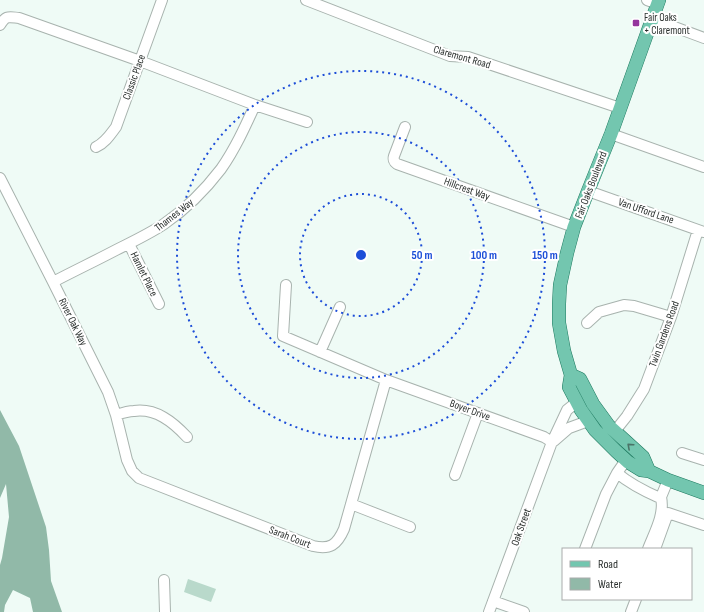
<svg xmlns="http://www.w3.org/2000/svg" width="704" height="612" viewBox="0 0 704 612" font-family="'Sofia Sans Condensed',sans-serif">
  <style>
    .green { fill: #b9d9cb }
    .water { fill: #91b9a8 }
    .lines { fill: none; stroke-linecap: round; stroke-linejoin: round }
    .minor-casing { stroke: #a8b3ae; stroke-width: 12 }
    .major-casing { stroke: #1d795f; stroke-width: 14 }
    .minor { stroke: #fff; stroke-width: 10 }
    .major { stroke: #73c6af; stroke-width: 13 }
    .oneway { stroke: #4b7468 }
    .ring { fill: none; stroke: #1d4ed8; stroke-width: 2; stroke-dasharray: 2 4 }
    .poi-dot { fill: #95359d; stroke: #fff; stroke-width: 1.5 }
    .labels { text-anchor: middle; dominant-baseline: central; stroke-width: 4; stroke-linejoin: round; paint-order: stroke }
    .poi-label { font-size: 11px; fill: #2b302e; stroke: #fff; text-anchor: start }
    .street-label { font-size: 11px; fill: #2b302e; stroke: #fff }
    .centre { fill: #1d4ed8; stroke: #fff; stroke-width: 2 }
    .ring-label { font-size: 12px; text-anchor: middle; font-weight: bold; fill: #1d4ed8; stroke: #fff; stroke-width: 4; stroke-linejoin: round; paint-order: stroke }
  </style>
  <rect width="100%" height="100%" fill="#effbf6"/>
  <path class="green" d="M188 579 216 589 211 602 184 592Z"/>
  <path class="water" d="M0 410 19 446 46 527 49 550 51 581 62 612H33L30 598 13 590 5 605 4 612H0V565L2 558 9 517 6 484 0 498Z"/>
  <g class="lines">
    <g class="minor-casing">
      <path id="minor" d="M306 0 450 56 468 57 620 108
        M647 0 658 4
        M653 19 704 38
        M0 25C6 15 9 17 19 18L140 61 255 105 307 122
        M405 127 394 156C393 159 394 162 397 164L574 227
        M611 134 704 167
        M96 147C105 143 110 135 116 127L162 0
        M0 178 53 282 108 392 116 415 127 460 132 471 139 478 313 546C330 550 337 545 344 529L386 380
        M588 191 704 232
        M129 244 159 304
        M53 282C74 271 95 261 116 250 132 242 149 234 164 224 186 209 205 190 221 169 235 149 245 127 255 105
        M286 285 283 336 386 380 544 437 552 442
        M587 323 599 312 624 305 634 306 671 317
        M320 352 340 307
        M116 415C122 413 128 411 134 411 156 408 173 422 187 437
        M615 431 627 416 644 389 671 317 698 230
        M554 441 569 428 588 421
        M682 453 704 460
        M626 460 617 473C630 484 644 491 660 498L661 497 668 480
        M455 475 478 413
        M351 504 410 527
        M585 549 606 494 617 473
        M648 549C654 533 665 515 661 497
        M655 549 668 513 704 525
        M164 580 165 612
        M493 601 524 612
        M489 612 552 442 567 410 577 402
        M631 612 636 599"/>
    </g>
    <g class="major-casing">
      <path id="major" d="M659 0 611 134 588 191 574 227 567 253 560 285 559 304V323L564 351 571 375 569 387 581 410 595 430 616 451 628 462 641 470 649 471 668 480 704 493
        M571 375 580 379 593 404 609 426 643 457 649 471"/>
    </g>
    <use href="#minor" class="minor"/>
    <use href="#major" class="major"/>
  </g>
  <defs><path id="oneway-chevron" d="M-2-3.5L2.5 0L-2 3.5" fill="none" stroke-width="1.6" stroke-linecap="round" stroke-linejoin="round"/></defs>
  <use class="oneway" href="#oneway-chevron" transform="translate(630 446) rotate(-138)"/>
  <g class="ring">
    <circle cx="361" cy="255" r="61"/>
    <circle cx="361" cy="255" r="123"/>
    <circle cx="361" cy="255" r="184"/>
  </g>
  <rect class="poi-dot" x="632" y="19" width="8" height="8" rx="2"/>
  <g class="labels">
    <g class="poi-label">
      <text x="644" y="17">Fair Oaks<tspan x="644" dy="13">+ Claremont</tspan></text>
    </g>
    <g class="street-label">
      <text transform="translate(462 57) rotate(16)">Claremont Road</text>
      <text transform="translate(134 77) rotate(-70)">Classic Place</text>
      <text transform="translate(591 185) rotate(-69)">Fair Oaks Boulevard</text>
      <text transform="translate(467 189) rotate(20)">Hillcrest Way</text>
      <text transform="translate(646 211) rotate(19)">Van Ufford Lane</text>
      <text transform="translate(174 215) rotate(-38)">Thames Way</text>
      <text transform="translate(144 274) rotate(64)">Hamlet Place</text>
      <text transform="translate(73 322) rotate(64)">River Oak Way</text>
      <text transform="translate(664 334) rotate(-70)">Twin Gardens Road</text>
      <text transform="translate(470 410) rotate(20)">Boyer Drive</text>
      <text transform="translate(521 527) rotate(-70)">Oak Street</text>
      <text transform="translate(290 537) rotate(21)">Sarah Court</text>
    </g>
  </g>
  <circle cx="361" cy="255" r="6" class="centre"/>
  <g class="ring-label">
    <text x="422" y="259">50 m</text>
    <text x="484" y="259">100 m</text>
    <text x="545" y="259">150 m</text>
  </g>
  <rect x="562" y="548" width="130" height="52" fill="#ffffff" stroke="#aaacab"/>
  <rect x="570" y="561" width="20" height="6" fill="#73c6af" stroke="#aaacab"/>
  <text x="598" y="568" font-size="12" fill="#2b302e">Road</text>
  <rect x="570" y="578" width="20" height="12" fill="#91b9a8" stroke="#aaacab"/>
  <text x="598" y="588" font-size="12" fill="#2b302e">Water</text>
</svg>
